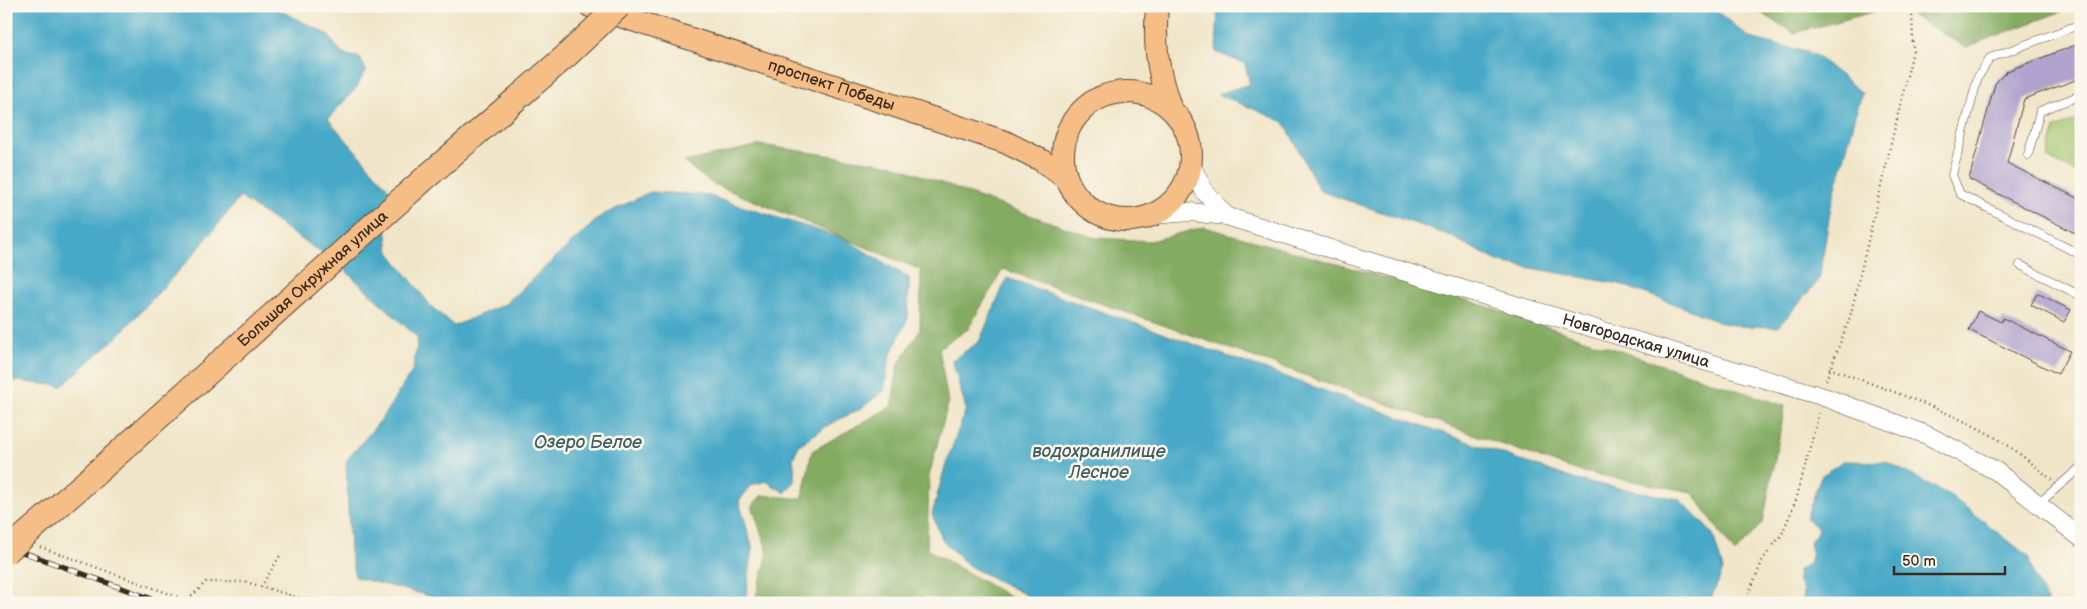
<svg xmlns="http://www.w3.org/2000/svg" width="2087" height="609" viewBox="0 0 2087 609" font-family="'Balsamiq Sans',sans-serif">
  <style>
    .green { fill: #a4c66f; stroke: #707846 }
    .forest { fill: #83ab62; stroke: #5f6a40 }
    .water { fill: #47a9c7; stroke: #416a72 }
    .building { fill: #b0a4ce }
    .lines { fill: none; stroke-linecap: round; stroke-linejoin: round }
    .service-casing { stroke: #564638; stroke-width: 9 }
    .tertiary-casing { stroke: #564638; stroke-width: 19 }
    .primary-casing { stroke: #564638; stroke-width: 24 }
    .trunk-casing { stroke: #564638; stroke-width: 26 }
    .path { stroke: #564638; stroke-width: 2.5; stroke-dasharray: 1 4; stroke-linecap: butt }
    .service { stroke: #fff; stroke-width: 8 }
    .tertiary { stroke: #fff; stroke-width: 18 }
    .primary { stroke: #f5be86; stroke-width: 22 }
    .trunk { stroke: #f5be86; stroke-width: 24 }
    .rail-casing { stroke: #3b2a1e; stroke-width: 5.5 }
    .rail { stroke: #fbf7ec; stroke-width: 4; stroke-dasharray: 11; stroke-linecap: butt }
    .trunk-bridge-casing { stroke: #564638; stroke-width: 26; stroke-linecap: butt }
    .trunk-bridge { stroke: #f5be86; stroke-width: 24 }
    .labels { text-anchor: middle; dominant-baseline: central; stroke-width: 5; stroke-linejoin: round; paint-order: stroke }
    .street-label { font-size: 16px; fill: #3b2a1e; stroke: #fbf7ec }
    .water-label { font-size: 18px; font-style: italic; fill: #405d62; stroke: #fbf7ec }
  </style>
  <rect width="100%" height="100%" fill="#fbf7ec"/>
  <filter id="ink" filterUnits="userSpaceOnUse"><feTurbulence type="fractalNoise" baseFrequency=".02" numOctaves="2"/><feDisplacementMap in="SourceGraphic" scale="10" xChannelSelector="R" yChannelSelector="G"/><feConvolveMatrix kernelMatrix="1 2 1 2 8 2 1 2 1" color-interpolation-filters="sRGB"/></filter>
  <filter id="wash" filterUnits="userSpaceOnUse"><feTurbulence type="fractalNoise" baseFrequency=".0096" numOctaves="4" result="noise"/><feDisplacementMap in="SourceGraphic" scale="20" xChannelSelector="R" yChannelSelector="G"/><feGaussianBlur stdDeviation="1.12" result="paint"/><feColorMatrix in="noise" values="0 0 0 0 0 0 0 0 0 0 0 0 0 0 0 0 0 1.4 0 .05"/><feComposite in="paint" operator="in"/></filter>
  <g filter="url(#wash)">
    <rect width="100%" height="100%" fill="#f0e5c8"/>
    <path class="green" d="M2081 118V175L2047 158 2055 128Z"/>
    <path class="forest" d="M1750 6H2076L1966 47 1896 6 1794 33Z
      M760 145 894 165 986 200 1096 238 1151 241 1204 227 1470 301 1785 406 1763 522 1735 553 1692 492 1578 471 1003 269 968 329 939 348 948 403 929 476 927 549 1020 603H947L925 596 921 603H754L768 553 752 506 762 495 802 499 812 451 892 406 898 365 920 330 921 270 711 183 684 162Z"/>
    <path class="water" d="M6 6H277L281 11 327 34 342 54 360 58 366 70 357 87 328 119 395 196 384 211 389 252 430 305 454 326 505 304 601 216 650 192 706 195 845 239 909 278 908 318 890 356 884 391 860 409 830 424 799 445 793 459 796 479 785 493 766 481 752 485 739 501 753 549 745 603H457L355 577 350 552 346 461 380 421 413 370 418 338 334 260 333 261 240 197 195 253 119 335 62 386 6 380Z
      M1218 6H1710L1750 38 1814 54 1862 93 1831 206 1819 280 1778 327 1739 326 1718 322 1683 307 1619 284 1499 262 1448 235 1320 191 1284 122 1218 94 1250 84 1245 64 1216 52Z
      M1007 278 1576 480 1679 499 1713 534 1723 570 1709 603H1042L969 566 943 541 932 514 945 467 966 409 952 360 979 342Z
      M1843 461 1887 462 1951 496 2028 556 2034 577 2048 603H1803V589L1798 582V570L1809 564 1812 552 1810 542 1819 529 1806 518 1821 476Z"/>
    <g id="blocks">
      <path class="building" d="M2081 43V78L2024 99 2007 163 2081 200V236L1969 179 1995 84 1998 80 2007 71Z
        M2037 293 2071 310 2064 322 2031 305Z
        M1978 311 2001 322 2003 318 2070 351 2058 374 1969 330Z"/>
    </g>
  </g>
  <g filter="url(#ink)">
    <use href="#blocks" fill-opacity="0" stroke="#564638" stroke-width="1"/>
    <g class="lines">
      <g class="service-casing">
        <path id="service" d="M2081 24 1990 58 1978 77 1952 175 1960 194 2081 255
          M2028 155 2040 111 2081 95
          M2020 265 2081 296
          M2038 504 2081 467"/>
      </g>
      <g class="tertiary-casing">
        <g id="tertiary">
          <path d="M1191 165 1205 192 1226 216"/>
          <path id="s1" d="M1154 215 1190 212 1226 216 1375 263 1824 397 1927 435 1996 471 2081 538"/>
        </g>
      </g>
      <g class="primary-casing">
        <g id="primary">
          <path id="s2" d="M590 6 1005 142 1041 160 1066 178"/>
          <path d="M1157 6C1154 45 1157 70 1170 107"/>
          <circle cx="1127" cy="156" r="64"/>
        </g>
      </g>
      <g class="trunk-casing">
        <g id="trunk">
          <path id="s3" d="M94 475 423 180 567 55"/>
        </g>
      </g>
      <path class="path" d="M1829 368C1885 389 1944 408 1996 438 2016 450 2034 465 2052 480
        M1826 380 1850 317 1913 51 1912 6
        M40 547 195 603
        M261 587 281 554
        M188 600 206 582H246L296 597 334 603
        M1745 603 1763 559 1782 534 1796 500 1819 413"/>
      <use href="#service" class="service"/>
      <use href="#tertiary" class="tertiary"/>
      <use href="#primary" class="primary"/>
      <use href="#trunk" class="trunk"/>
      <g class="rail-casing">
        <path id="rail" d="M6 546 163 603"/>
      </g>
      <use href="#rail" class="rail"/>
      <g class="trunk-bridge-casing">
        <path id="trunk-bridge" d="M567 55 619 6
          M6 552 94 475"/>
      </g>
      <use href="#trunk-bridge" class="trunk-bridge"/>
    </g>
  </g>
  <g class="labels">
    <g class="street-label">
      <text stroke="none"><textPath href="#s2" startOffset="254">проспект Победы</textPath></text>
      <text stroke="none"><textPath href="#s3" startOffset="294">Большая Окружная улица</textPath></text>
      <text stroke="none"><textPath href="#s1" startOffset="501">Новгородская улица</textPath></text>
    </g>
    <g class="water-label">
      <text x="588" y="442">Озеро Белое</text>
      <text x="1099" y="451">водохранилище<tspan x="1099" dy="21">Лесное</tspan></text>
    </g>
  </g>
  <rect width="2087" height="609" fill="none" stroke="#fbf7ec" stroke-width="25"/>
  <path d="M1894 566v8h111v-8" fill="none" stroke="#3b2a1e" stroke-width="2.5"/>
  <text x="1902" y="566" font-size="15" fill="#3b2a1e" stroke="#fbf7ec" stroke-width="4" paint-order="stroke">50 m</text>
</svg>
